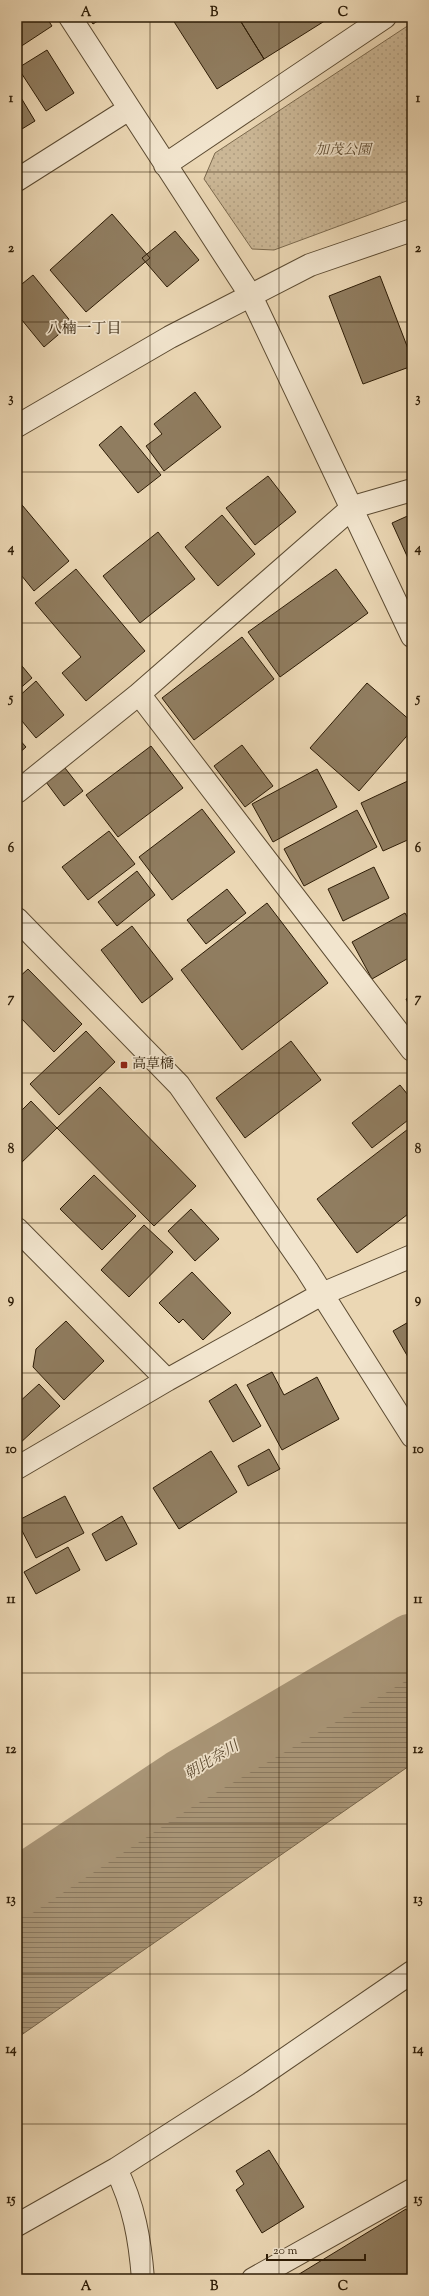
<svg xmlns="http://www.w3.org/2000/svg" width="429" height="2296" viewBox="0 0 429 2296" font-family="'Sorts Mill Goudy','Noto Serif JP',serif">
  <style>
    .park { fill: url(#park-dots); stroke: #7c6a4e }
    .water { fill: url(#water-rules); stroke: #78664b }
    .lines { fill: none; stroke-linecap: round; stroke-linejoin: round }
    .river { stroke: #aa9779; stroke-width: 59 }
    .building { fill: #907d60; stroke: #2d1c06 }
    .minor-casing { stroke: #5c4b32; stroke-width: 24 }
    .tertiary-casing { stroke: #5c4b32; stroke-width: 24 }
    .minor { stroke: #f2e5ce; stroke-width: 22 }
    .tertiary { stroke: #f2e5ce; stroke-width: 22 }
    .grid { fill: none; stroke: #2d1c06; stroke-width: 1; stroke-opacity: 0.55 }
    .poi-dot { fill: #8f2418; stroke: #f2e5ce; stroke-width: 1.5 }
    .labels { text-anchor: middle; dominant-baseline: central; stroke-width: 3.5; stroke-linejoin: round; paint-order: stroke }
    .park-label { font-size: 14px; font-style: italic; fill: #5c4a31; stroke: #f2e5ce }
    .poi-label { font-size: 14px; fill: #2d1c06; stroke: #f2e5ce; text-anchor: start }
    .neighbourhood-label { font-size: 15px; fill: #2d1c06; stroke: #f2e5ce }
    .water-label { font-size: 15px; font-style: italic; fill: #59472e; stroke: #f2e5ce }
    .neatline { fill: none; stroke: #2d1c06; stroke-width: 1.5 }
    .grid-label { font-size: 13px; text-anchor: middle; font-weight: bold; fill: #2d1c06 }
  </style>
  <defs>
    <pattern id="park-dots" width="8" height="8" patternUnits="userSpaceOnUse"><rect width="8" height="8" fill="#cbb796"/><path d="M2 2h.1M6 6h.1" fill="none" stroke="#af9d80" stroke-width="1.8" stroke-linecap="round"/></pattern>
    <pattern id="water-rules" width="6" height="5" patternUnits="userSpaceOnUse"><rect width="6" height="5" fill="#aa9779"/><path d="M0 2.5h6" fill="none" stroke="#8b7a61"/></pattern>
  </defs>
  <rect width="100%" height="100%" fill="#ebd7b4"/>
  <filter id="stains"><feTurbulence type="fractalNoise" baseFrequency=".005" numOctaves="4"/><feColorMatrix values="0 0 0 0 .2 0 0 0 0 .09 0 0 0 0 .02 0 0 0 .5 -.17"/></filter>
  <radialGradient id="worn" r=".72"><stop offset=".6" stop-color="#630" stop-opacity="0"/><stop offset="1" stop-color="#630" stop-opacity=".3"/></radialGradient>
  <path class="park" d="M412 23V199L274 250 252 249 204 179 215 153Z"/>
  <path class="water" d="M412 1630V1764L17 2038V1889Z"/>
  <g class="lines">
    <path class="river" d="M17 1888 181 1779 412 1643"/>
  </g>
  <path class="building" d="M17 17H46L52 26 17 49Z
    M88 17H104L93 24Z
    M171 17H238L264 59 217 89Z
    M238 17H331L264 59Z
    M47 50 74 93 46 111 18 68Z
    M17 91 35 121 17 132Z
    M112 214 150 258 86 312 50 270Z
    M175 231 199 260 167 287 142 258Z
    M33 275 72 323 44 347 17 314V288Z
    M380 276 412 359V366L363 384 329 296Z
    M195 392 221 427 164 471 146 446 162 434 154 424Z
    M121 426 161 475 138 493 99 445Z
    M268 476 296 512 255 545 226 508Z
    M17 499 69 561 34 591 17 570Z
    M412 514V567L392 523Z
    M222 515 255 554 218 586 185 547Z
    M158 532 195 579 140 623 103 576Z
    M76 569 145 651 86 701 62 673 81 657 35 603Z
    M336 569 368 613 280 677 248 632Z
    M242 637 274 679 194 740 162 698Z
    M17 660 32 678 17 691Z
    M36 681 64 715 36 738 17 715V698Z
    M367 683 412 722V730L359 791 310 748Z
    M17 737 26 747 17 755Z
    M242 745 273 786 245 807 214 766Z
    M151 746 183 788 118 837 86 795Z
    M65 768 83 791 64 806 46 782Z
    M317 769 337 807 273 842 252 804Z
    M412 779V838L383 851 361 803Z
    M202 809 235 852 172 900 139 857Z
    M357 810 377 847 304 886 284 849Z
    M109 831 135 864 88 900 62 867Z
    M374 867 389 898 343 921 328 889Z
    M137 871 155 895 117 926 98 902Z
    M227 889 246 913 206 944 187 920Z
    M267 903 328 983 242 1050 181 970Z
    M405 913 412 926V956L372 979 352 942Z
    M132 926 173 979 142 1003 101 950Z
    M28 969 82 1024 54 1052 17 1014V979Z
    M412 996V1011L406 999Z
    M86 1031 115 1062 59 1115 30 1084Z
    M291 1041 321 1080 245 1138 216 1098Z
    M400 1085 412 1100V1117L372 1148 352 1123Z
    M100 1087 196 1186 154 1226 57 1128Z
    M31 1101 57 1128 17 1167V1115Z
    M412 1126V1211L357 1253 317 1199Z
    M94 1175 136 1216 102 1250 60 1209Z
    M191 1209 219 1239 195 1261 168 1231Z
    M144 1225 173 1252 129 1297 101 1270Z
    M192 1272 231 1313 203 1340 183 1319 179 1323 159 1303Z
    M412 1320V1364L393 1331Z
    M66 1321 104 1361 64 1400 33 1367 36 1349Z
    M272 1372 284 1395 317 1377 339 1419 282 1450 247 1385Z
    M39 1384 60 1406 18 1445 17 1404Z
    M236 1384 261 1426 233 1442 209 1401Z
    M269 1449 280 1469 248 1486 238 1466Z
    M211 1451 237 1492 179 1529 153 1488Z
    M65 1496 84 1533 36 1558 17 1521Z
    M122 1516 137 1544 106 1561 92 1534Z
    M68 1547 80 1570 36 1594 24 1572Z
    M269 2150 304 2207 262 2233 236 2190 244 2184 236 2171Z
    M406 2209 412 2218V2274L404 2279H298L296 2276Z"/>
  <g class="lines">
    <g class="minor-casing">
      <path id="minor" d="M70 17 251 296 412 636
        M165 165 385 17
        M17 180 129 109
        M139 694 412 1050
        M17 792 139 694 353 507 412 490
        M17 919 179 1085 307 1270 412 1436
        M17 1229 167 1380
        M17 1468 167 1380 322 1294 412 1256
        M116 2169C134 2205 140 2240 143 2279
        M17 2225 116 2169 250 2083 412 1972
        M253 2279 412 2190"/>
    </g>
    <g class="tertiary-casing">
      <path id="tertiary" d="M17 426 170 337 310 265 412 230"/>
    </g>
    <use href="#minor" class="minor"/>
    <use href="#tertiary" class="tertiary"/>
  </g>
  <path class="grid" d="M150 17V2279M279 17V2279M17 172H412M17 322H412M17 472H412M17 623H412M17 773H412M17 923H412M17 1073H412M17 1223H412M17 1373H412M17 1523H412M17 1673H412M17 1824H412M17 1974H412M17 2124H412"/>
  <rect class="poi-dot" x="120" y="1061" width="8" height="8" rx="2"/>
  <g class="labels">
    <g class="park-label">
      <text x="343" y="151">加茂公園</text>
    </g>
    <g class="poi-label">
      <text x="132" y="1065">高草橋</text>
    </g>
    <g class="neighbourhood-label">
      <text x="84" y="329">八楠一丁目</text>
    </g>
    <g class="water-label">
      <text transform="translate(212 1761) rotate(-31)">朝比奈川</text>
    </g>
  </g>
  <rect width="429" height="2296" fill="none" stroke="#ebd7b4" stroke-width="44"/>
  <path d="M267 2254v6h98v-6" fill="none" stroke="#2d1c06" stroke-width="2"/>
  <text x="273" y="2254" font-size="12" fill="#2d1c06" stroke="#f2e5ce" stroke-width="3" paint-order="stroke">20 m</text>
  <rect x="22" y="22" width="385" height="2252" class="neatline"/>
  <g class="grid-label">
    <text x="86" y="16">A</text>
    <text x="214" y="16">B</text>
    <text x="343" y="16">C</text>
    <text x="11" y="102">1</text>
    <text x="418" y="102">1</text>
    <text x="11" y="252">2</text>
    <text x="418" y="252">2</text>
    <text x="11" y="402">3</text>
    <text x="418" y="402">3</text>
    <text x="11" y="552">4</text>
    <text x="418" y="552">4</text>
    <text x="11" y="702">5</text>
    <text x="418" y="702">5</text>
    <text x="11" y="852">6</text>
    <text x="418" y="852">6</text>
    <text x="11" y="1002">7</text>
    <text x="418" y="1002">7</text>
    <text x="11" y="1153">8</text>
    <text x="418" y="1153">8</text>
    <text x="11" y="1303">9</text>
    <text x="418" y="1303">9</text>
    <text x="11" y="1453">10</text>
    <text x="418" y="1453">10</text>
    <text x="11" y="1603">11</text>
    <text x="418" y="1603">11</text>
    <text x="11" y="1753">12</text>
    <text x="418" y="1753">12</text>
    <text x="11" y="1903">13</text>
    <text x="418" y="1903">13</text>
    <text x="11" y="2053">14</text>
    <text x="418" y="2053">14</text>
    <text x="11" y="2203">15</text>
    <text x="418" y="2203">15</text>
    <text x="86" y="2290">A</text>
    <text x="214" y="2290">B</text>
    <text x="343" y="2290">C</text>
  </g>
  <rect width="100%" height="100%" filter="url(#stains)"/>
  <rect width="100%" height="100%" fill="url(#worn)"/>
</svg>
